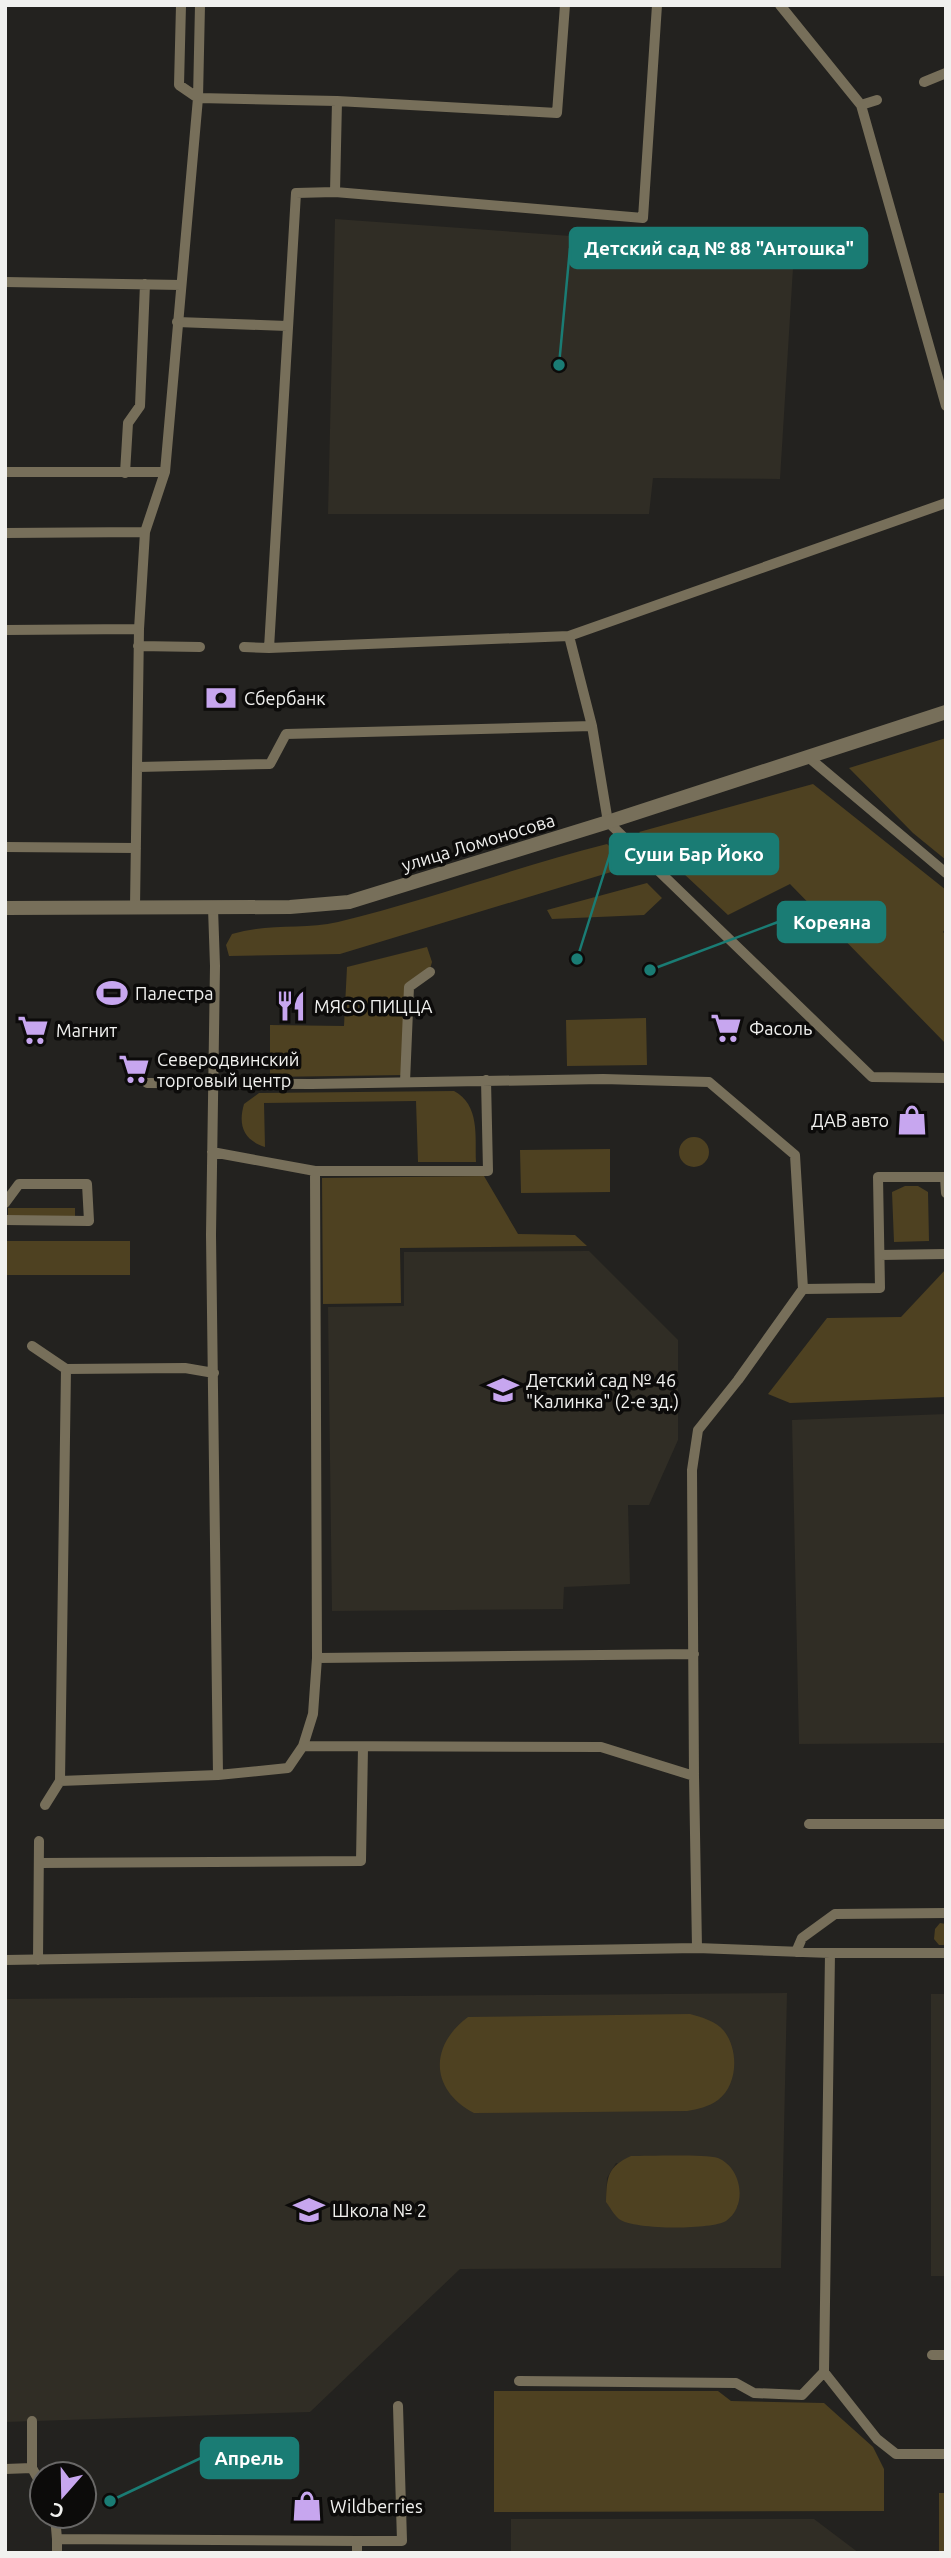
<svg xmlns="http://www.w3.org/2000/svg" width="951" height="2558" viewBox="0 0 951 2558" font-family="Ubuntu,sans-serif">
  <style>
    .built { fill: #302d25; fill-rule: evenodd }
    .green { fill: #4e4121 }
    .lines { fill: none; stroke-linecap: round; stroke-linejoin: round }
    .service { stroke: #776f5a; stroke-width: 10 }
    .tertiary { stroke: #776f5a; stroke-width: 14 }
    .labels { text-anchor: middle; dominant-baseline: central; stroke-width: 7; stroke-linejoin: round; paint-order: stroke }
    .poi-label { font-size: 18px; fill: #f1f1ef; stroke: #0c0b0a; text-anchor: start }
    .street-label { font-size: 18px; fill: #f1f1ef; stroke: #0c0b0a }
    .leader { fill: none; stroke: #1a7c74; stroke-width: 2.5 }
    .callout-dot { fill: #1a7c74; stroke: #0c0b0a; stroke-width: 2.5 }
    .callout { fill: #1a7c74; stroke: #1a7c74; stroke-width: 2.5 }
    .callout-label { font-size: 19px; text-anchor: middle; font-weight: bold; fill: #fff }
  </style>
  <rect width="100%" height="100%" fill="#23221f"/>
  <path class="built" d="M335 219 794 252 780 479 653 478 649 514H328Z
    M589 1251 678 1340V1440L649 1505H628L630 1584 564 1587 563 1609 332 1611 328 1307 404 1306V1252Z
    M946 1414V1743L799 1744 792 1420Z
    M787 1993 781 2268 460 2269 310 2412 5 2422V1999ZM616 2163 738 2205 731 2216 723 2222 606 2202 607 2178Z
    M931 1994H946V2276H931Z
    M511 2519H814L859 2553H511Z"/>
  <path class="green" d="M946 738V860L913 833 849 768Z
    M813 784 946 890V928L943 932 946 935V1044L790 884 728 915 639 832Z
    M607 844 631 866 340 954 229 956 226 945 232 934C267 923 303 930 338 922 429 900 516 867 607 844Z
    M647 883 662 898 644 915 552 919 547 910Z
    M427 947 432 962 430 969 406 984 405 1075 270 1077V1025L344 1026 347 967Z
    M646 1018 647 1065 567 1066 566 1020Z
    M454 1091C480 1105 475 1136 476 1162H418L416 1101 264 1103 265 1147C243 1140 238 1125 244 1104L259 1093Z
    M679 1152a15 15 0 1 1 30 0a15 15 0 1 1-30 0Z
    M610 1149V1192L521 1193 520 1150Z
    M484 1176 518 1234 575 1235 587 1246 400 1248 401 1303 323 1304 322 1178Z
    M905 1186H918L928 1192 929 1241 894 1242 892 1192Z
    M8 1208H75V1216H8Z
    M5 1241H130V1275H5Z
    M946 1269V1397L790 1403 768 1394 827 1318 901 1317Z
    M940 1923 946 1924V1945H939L934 1939 935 1929Z
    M690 2014C701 2017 716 2021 724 2031 739 2050 738 2085 718 2100 708 2107 698 2109 687 2111L474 2113C430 2090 429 2046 468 2017Z
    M631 2156C648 2156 705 2154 718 2158 742 2168 748 2206 726 2221 711 2230 633 2230 619 2219 614 2215 610 2207 606 2202 607 2177 607 2167 631 2156Z
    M494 2391H718L731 2401 824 2403 873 2447 884 2469V2511L494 2512Z
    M939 2493H946V2553H939Z"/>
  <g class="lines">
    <path class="service" d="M181 5 179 85 198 98 337 101 557 113 565 5
      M780 5 861 105
      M924 82 946 73
      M877 100 861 105 946 406
      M335 192 337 101
      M5 282 181 285
      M177 322 287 326
      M5 472H165
      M125 473 128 423 140 406 145 284
      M5 533 145 532
      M5 630 139 629
      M569 636 946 503
      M138 646 200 647
      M244 647 269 648 296 193 335 192 643 218 657 5
      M269 648 569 636 592 726 608 822 872 1077 946 1078
      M807 756 946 873
      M138 767 270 764 286 734 592 726
      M5 847 136 848
      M135 907 139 629 145 532 165 472 198 98 200 5
      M213 908 215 966 211 1235 218 1775
      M405 1082 409 987 430 972
      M147 1083 312 1084 603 1079 709 1082 795 1155 803 1289 880 1288 878 1177H945L946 1193
      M212 1152 315 1171 317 1658
      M315 1171H488L486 1080
      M5 1203 19 1184H87L89 1221 5 1220
      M880 1255 946 1254
      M32 1346 66 1369 185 1368 214 1373
      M303 1746 313 1714 317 1658 694 1654
      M60 1781 218 1775 288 1768 303 1746 601 1747 694 1776
      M45 1805 60 1781 66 1369
      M809 1824H946
      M40 1863 361 1861 363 1747
      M697 1948 694 1776 692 1470 698 1430 738 1380 803 1289
      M796 1952 802 1938 835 1914 946 1913
      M5 1960 697 1948 830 1953H946
      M38 1960 39 1841
      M932 2355H946
      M824 2372 830 1953
      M519 2381 736 2383 754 2393 802 2395 824 2372 877 2439 896 2454H946
      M32 2421V2468
      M5 2469 32 2468 42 2486
      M55 2516 57 2539
      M57 2553V2539L357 2541
      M357 2553V2541H402L398 2406"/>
    <path class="tertiary" d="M5 908 290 907 349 902 608 822 946 712"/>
  </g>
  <defs>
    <g id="bank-bare" transform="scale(2.415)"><path d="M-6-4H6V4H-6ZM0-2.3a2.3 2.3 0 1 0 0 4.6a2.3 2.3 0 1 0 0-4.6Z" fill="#c7a6ef" stroke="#0c0b0a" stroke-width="2.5" paint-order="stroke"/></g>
    <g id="stadium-bare" transform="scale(2.415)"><path d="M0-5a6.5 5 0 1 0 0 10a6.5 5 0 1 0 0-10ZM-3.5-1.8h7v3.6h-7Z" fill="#c7a6ef" stroke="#0c0b0a" stroke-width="2.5" paint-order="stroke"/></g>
    <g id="restaurant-bare" transform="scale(2.415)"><path d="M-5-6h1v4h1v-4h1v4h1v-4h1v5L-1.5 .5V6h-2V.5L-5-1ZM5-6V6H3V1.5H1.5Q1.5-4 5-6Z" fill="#c7a6ef" stroke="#0c0b0a" stroke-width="2.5" paint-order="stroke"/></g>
    <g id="supermarket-bare" transform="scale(2.415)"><path d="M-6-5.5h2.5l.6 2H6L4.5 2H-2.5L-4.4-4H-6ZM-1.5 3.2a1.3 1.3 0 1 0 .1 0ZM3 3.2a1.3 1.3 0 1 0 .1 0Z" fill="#c7a6ef" stroke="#0c0b0a" stroke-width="2.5" paint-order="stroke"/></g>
    <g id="shop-bare" transform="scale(2.415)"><path d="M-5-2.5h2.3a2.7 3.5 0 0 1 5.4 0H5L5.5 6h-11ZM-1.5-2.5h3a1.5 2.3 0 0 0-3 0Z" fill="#c7a6ef" stroke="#0c0b0a" stroke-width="2.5" paint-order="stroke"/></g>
    <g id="school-bare" transform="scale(2.415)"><path d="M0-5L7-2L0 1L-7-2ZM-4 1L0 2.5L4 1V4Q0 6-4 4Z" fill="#c7a6ef" stroke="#0c0b0a" stroke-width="2.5" paint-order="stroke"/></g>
  </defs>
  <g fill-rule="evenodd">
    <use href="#bank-bare" x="221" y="698"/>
    <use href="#stadium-bare" x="112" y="993"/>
    <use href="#restaurant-bare" x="291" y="1006"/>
    <use href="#supermarket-bare" x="726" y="1028"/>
    <use href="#supermarket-bare" x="33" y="1030"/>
    <use href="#supermarket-bare" x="134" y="1069"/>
    <use href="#shop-bare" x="912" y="1120"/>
    <use href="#school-bare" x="503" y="1390"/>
    <use href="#school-bare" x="309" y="2210"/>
    <use href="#shop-bare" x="307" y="2506"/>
  </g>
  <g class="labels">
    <g class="poi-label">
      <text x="244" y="698">Сбербанк</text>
      <text x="135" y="993">Палестра</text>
      <text x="314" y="1006">МЯСО ПИЦЦА</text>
      <text x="749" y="1028">Фасоль</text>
      <text x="56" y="1030">Магнит</text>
      <text x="157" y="1059">Северодвинский<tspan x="157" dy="21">торговый центр</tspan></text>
      <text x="889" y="1120" text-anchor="end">ДАВ авто</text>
      <text x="526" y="1380">Детский сад № 46<tspan x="526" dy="21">"Калинка" (2-е зд.)</tspan></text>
      <text x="332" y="2210">Школа № 2</text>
      <text x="330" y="2506">Wildberries</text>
    </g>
    <g class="street-label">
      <text transform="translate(478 842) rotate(-17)">улица Ломоносова</text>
    </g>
  </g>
  <path class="leader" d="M559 365L570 248M577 959L610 854M650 970L778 922M110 2501L201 2458"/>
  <g class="callout-dot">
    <circle cx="559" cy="365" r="7"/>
    <circle cx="577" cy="959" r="7"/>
    <circle cx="650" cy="970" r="7"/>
    <circle cx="110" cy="2501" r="7"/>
  </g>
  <g class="callout">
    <rect x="570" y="228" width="297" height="40" rx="7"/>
    <rect x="610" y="834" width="168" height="40" rx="7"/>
    <rect x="778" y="902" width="107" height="40" rx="7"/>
    <rect x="201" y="2438" width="97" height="40" rx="7"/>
  </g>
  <g class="callout-label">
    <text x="719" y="255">Детский сад № 88 "Антошка"</text>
    <text x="694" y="861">Суши Бар Йоко</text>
    <text x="832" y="929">Кореяна</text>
    <text x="249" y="2465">Апрель</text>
  </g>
  <rect width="951" height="2558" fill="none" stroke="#f1f1ef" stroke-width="14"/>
  <g transform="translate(63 2495) rotate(200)"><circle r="33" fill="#0c0b0a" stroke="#686766" stroke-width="2"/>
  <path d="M0-5L12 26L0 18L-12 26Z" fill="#c7a6ef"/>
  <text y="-10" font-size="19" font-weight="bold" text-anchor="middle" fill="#f1f1ef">С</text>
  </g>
</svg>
